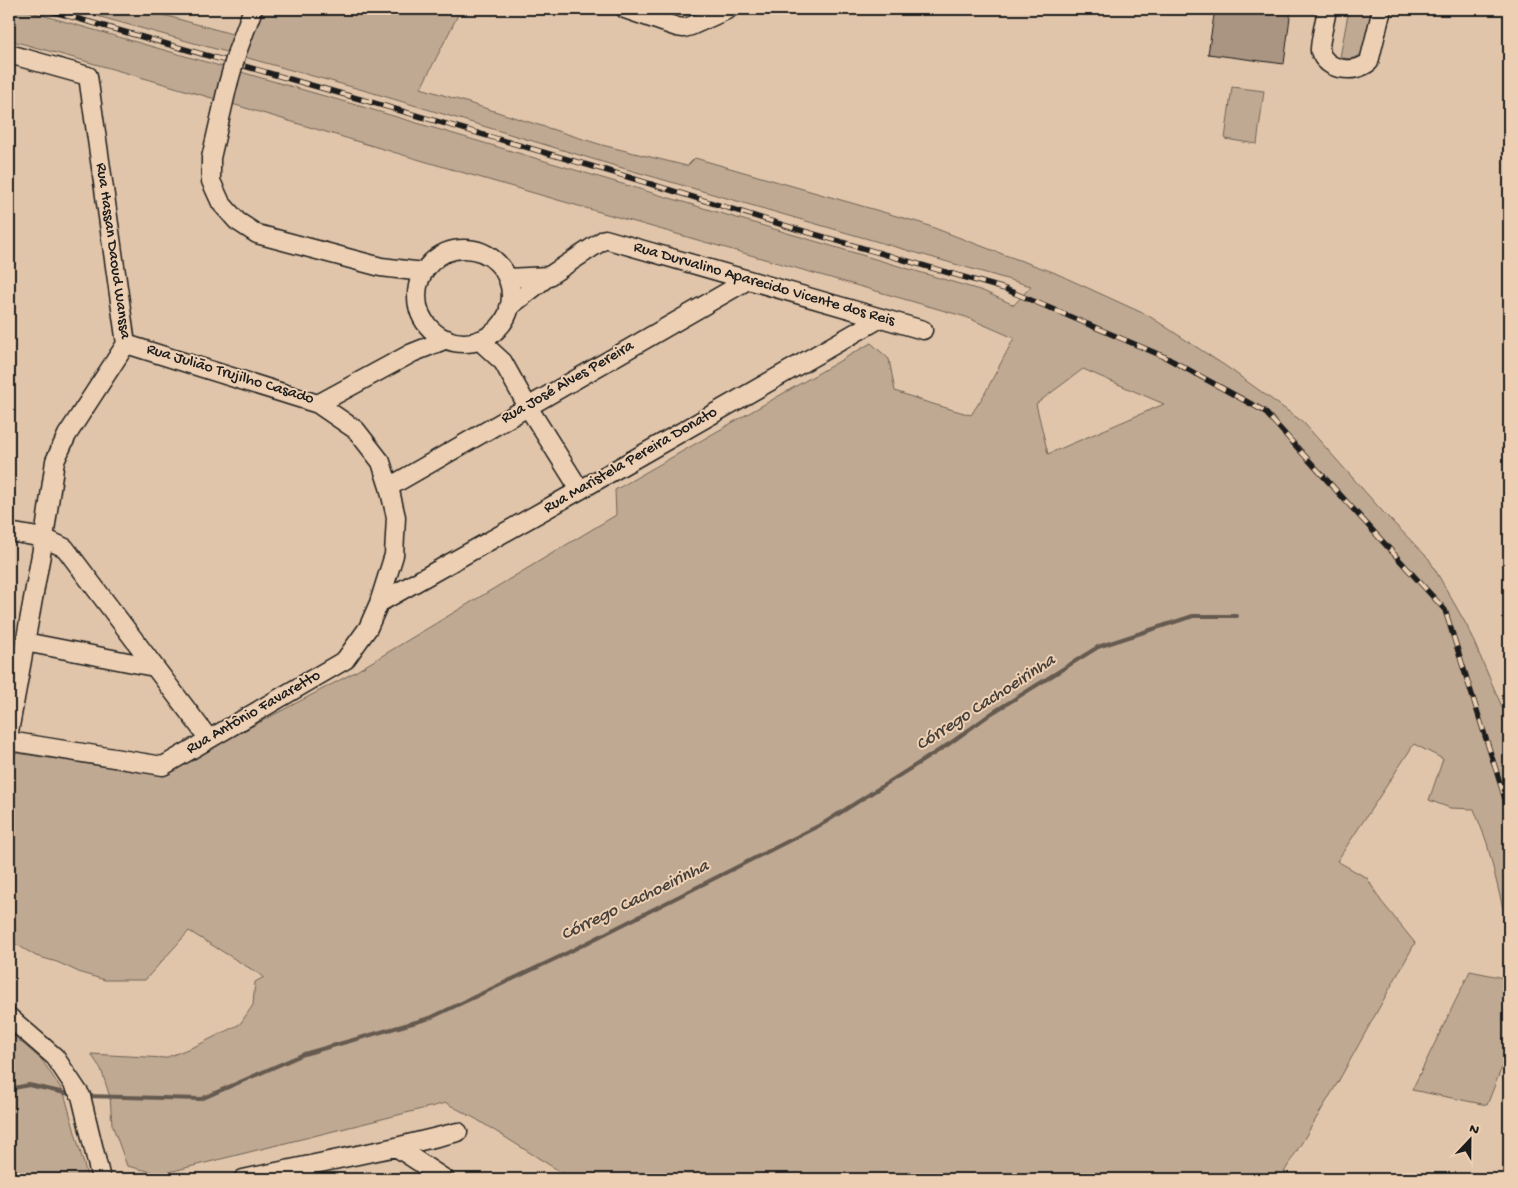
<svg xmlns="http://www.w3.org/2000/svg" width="1518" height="1188" viewBox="0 0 1518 1188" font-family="'Gochi Hand',sans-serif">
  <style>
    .green { fill: #c0a992; stroke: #6e6257; fill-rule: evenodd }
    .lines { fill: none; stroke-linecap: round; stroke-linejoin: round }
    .stream { stroke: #655a50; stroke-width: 4 }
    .building { fill: #aa9582; stroke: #1c1c1c }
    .minor-casing { stroke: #1c1c1c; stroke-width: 21 }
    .minor { stroke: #edd0b3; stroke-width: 18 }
    .rail-casing { stroke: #1c1c1c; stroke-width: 5.5 }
    .rail { stroke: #edd0b3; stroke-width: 4; stroke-dasharray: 11; stroke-linecap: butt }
    .minor-bridge-casing { stroke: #1c1c1c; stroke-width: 21; stroke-linecap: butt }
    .minor-bridge { stroke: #edd0b3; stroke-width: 18 }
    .labels { text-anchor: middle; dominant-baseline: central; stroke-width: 4; stroke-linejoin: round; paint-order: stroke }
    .street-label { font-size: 16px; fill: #1c1c1c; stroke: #edd0b3 }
    .water-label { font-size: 18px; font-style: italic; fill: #46403a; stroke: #edd0b3 }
  </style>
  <rect width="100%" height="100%" fill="#e0c5aa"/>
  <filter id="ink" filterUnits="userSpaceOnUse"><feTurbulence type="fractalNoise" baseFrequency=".02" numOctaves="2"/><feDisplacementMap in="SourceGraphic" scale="10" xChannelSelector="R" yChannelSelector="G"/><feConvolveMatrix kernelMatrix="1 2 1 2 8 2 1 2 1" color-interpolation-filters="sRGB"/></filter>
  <g filter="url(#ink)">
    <path class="green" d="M9 9H21L363 107 983 291 1014 305 1031 286 619 167 370 92 72 9H142L250 39 261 9H461L421 88 602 145 687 166 695 158 921 223 1005 255 1053 272 1149 316 1227 367 1303 422 1383 512 1429 559 1467 626 1509 723V933L1487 843 1474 809 1450 808 1429 800 1443 759 1414 744 1337 861 1367 878 1381 901 1415 943 1338 1082 1280 1179H572L476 1119 446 1103 161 1174 127 1166 112 1124 110 1097 101 1069 91 1054 165 1058 198 1045 240 1024 253 1005 255 982 264 977 189 931 145 980H105L81 973 57 962 36 956 9 940V752L163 775 215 746 355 672 616 515 615 490 871 343 889 359 895 391 926 402 971 415 984 395 1014 338 966 317C798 268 629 221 461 172 310 128 160 81 9 40ZM1083 369 1164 404 1048 454 1036 404Z
      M1349 9H1374L1364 52C1356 59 1349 60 1340 57Z
      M1232 87 1264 91 1257 144 1225 139Z
      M1470 971 1509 979V1049L1487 1105 1412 1090Z
      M9 1032 42 1060 64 1093 88 1179H9Z"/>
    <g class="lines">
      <path class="stream" d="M9 1089 29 1085 74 1095
        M86 1096 201 1099 304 1054 430 1018 559 957 824 823 949 744 992 713 1098 647 1193 616H1237"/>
    </g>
    <path class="building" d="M1215 9H1291L1284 64 1208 54Z"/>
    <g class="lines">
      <g class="minor-casing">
        <path id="minor" d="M625 9 677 27 684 28 691 26 729 9
          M1327 9C1326 17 1319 44 1320 51 1326 71 1355 74 1369 62L1382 9
          M237 52 253 9
          M9 54 88 76 126 344 67 435 55 461 44 538 9 732
          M228 84 211 158V181L221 203 237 221 257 234 381 267 423 272
          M417 296a47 47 0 1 1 94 0a47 47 0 1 1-94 0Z
          M507 278 549 276
          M509 307 549 276 605 239 923 330
          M479 340 503 362 528 407 580 490
          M126 344 318 404 412 353 447 339
          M389 487 748 280
          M9 532 44 538 65 548 209 739
          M379 603 580 490 881 318
          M25 642 154 667
          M9 741 163 766 345 660 368 628 379 603 394 555 396 517 389 487 381 462 356 430 318 404
          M9 1017 55 1057 81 1096 101 1179
          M396 1147 445 1179
          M243 1179 396 1147 458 1132"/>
      </g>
      <use href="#minor" class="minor"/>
      <g class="rail-casing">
        <path id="rail" d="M44 9 367 101 615 173 793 228 1005 289 1165 357 1264 411 1445 610 1509 811"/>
      </g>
      <use href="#rail" class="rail"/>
      <g class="minor-bridge-casing">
        <path id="minor-bridge" d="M228 84 237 52"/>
      </g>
      <use href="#minor-bridge" class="minor-bridge"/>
    </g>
  </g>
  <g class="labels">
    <g class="street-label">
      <text transform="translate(112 251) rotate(82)">Rua Hassan Daoud Wanssa</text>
      <text transform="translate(764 285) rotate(16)">Rua Durvalino Aparecido Vicente dos Reis</text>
      <text transform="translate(230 375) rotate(17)">Rua Julião Trujilho Casado</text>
      <text transform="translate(568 383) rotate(-30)">Rua José Alves Pereira</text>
      <text transform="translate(631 461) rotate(-30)">Rua Maristela Pereira Donato</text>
      <text transform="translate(254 713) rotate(-30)">Rua Antônio Favaretto</text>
    </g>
    <g class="water-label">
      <text transform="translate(986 703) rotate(-33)">Córrego Cachoeirinha</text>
      <text transform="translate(635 901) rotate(-26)">Córrego Cachoeirinha</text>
    </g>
  </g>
  <rect width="1518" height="1188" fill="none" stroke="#edd0b3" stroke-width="30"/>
  <rect x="15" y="15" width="1488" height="1158" fill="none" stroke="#1c1c1c" stroke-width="2" filter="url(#ink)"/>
  <g transform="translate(1470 1140) rotate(22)" stroke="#edd0b3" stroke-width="4" paint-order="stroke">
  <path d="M0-4L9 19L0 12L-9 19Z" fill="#1c1c1c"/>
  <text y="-8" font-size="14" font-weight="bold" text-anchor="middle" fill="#1c1c1c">N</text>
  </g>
</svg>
